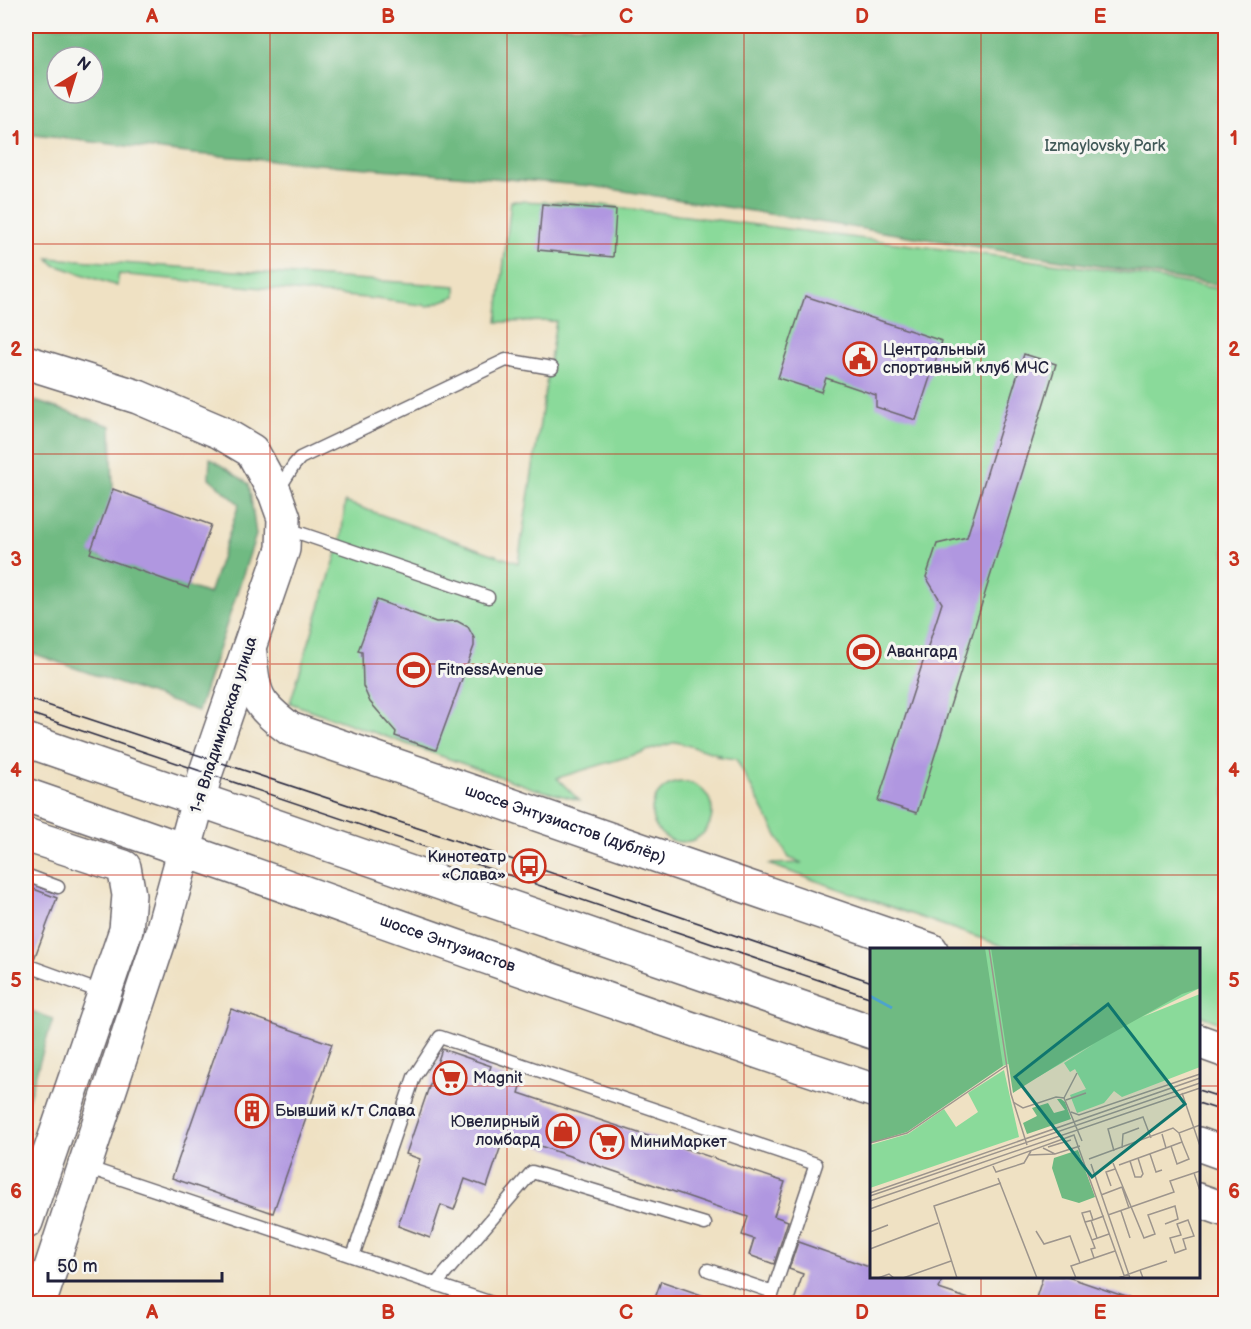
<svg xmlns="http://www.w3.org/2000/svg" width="1251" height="1329" viewBox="0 0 1251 1329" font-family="'Balsamiq Sans',sans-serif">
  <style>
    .green { fill: #8ada9a; stroke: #567e6a; stroke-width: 1.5 }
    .forest { fill: #6fba82; stroke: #486e5e; stroke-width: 1.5; fill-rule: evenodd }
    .building { fill: #b097e0 }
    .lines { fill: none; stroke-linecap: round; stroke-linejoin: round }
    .lane-casing { stroke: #6a656b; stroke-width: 15 }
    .secondary-casing { stroke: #6a656b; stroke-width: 36 }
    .primary-casing { stroke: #6a656b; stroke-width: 36 }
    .lane { stroke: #fff; stroke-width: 12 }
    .secondary { stroke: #fff; stroke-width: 33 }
    .primary { stroke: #fff; stroke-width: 33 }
    .tram { stroke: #22223b; stroke-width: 1.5 }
    .grid { fill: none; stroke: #c8321e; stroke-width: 1.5; stroke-opacity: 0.55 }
    .labels { text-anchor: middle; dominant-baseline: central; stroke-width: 6; stroke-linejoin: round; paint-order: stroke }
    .park-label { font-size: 16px; fill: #415958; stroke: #f6f6f2 }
    .poi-label { font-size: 16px; fill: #22223b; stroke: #f6f6f2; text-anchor: start }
    .street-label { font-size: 16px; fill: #22223b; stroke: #f6f6f2 }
    .inset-river { fill: none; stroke: #4ea4ca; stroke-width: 3 }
    .inset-road { fill: none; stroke: #9d958d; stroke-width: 1.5 }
    .view { fill: #0f766e; fill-opacity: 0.15; stroke: #0f766e; stroke-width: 3 }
    .inset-edge { fill: none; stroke: #22223b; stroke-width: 3 }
    .neatline { fill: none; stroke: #c8321e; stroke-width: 2 }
    .grid-label { font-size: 20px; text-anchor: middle; font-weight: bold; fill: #c8321e }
  </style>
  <rect width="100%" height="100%" fill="#f6f6f2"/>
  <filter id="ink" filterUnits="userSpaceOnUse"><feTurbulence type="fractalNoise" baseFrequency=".0167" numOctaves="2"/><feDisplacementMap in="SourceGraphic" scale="12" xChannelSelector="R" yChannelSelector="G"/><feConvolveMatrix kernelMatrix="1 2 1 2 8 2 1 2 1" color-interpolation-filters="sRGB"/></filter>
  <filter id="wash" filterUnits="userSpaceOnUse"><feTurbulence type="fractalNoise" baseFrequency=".008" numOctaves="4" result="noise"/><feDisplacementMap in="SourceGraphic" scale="24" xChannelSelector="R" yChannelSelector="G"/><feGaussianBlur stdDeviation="1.35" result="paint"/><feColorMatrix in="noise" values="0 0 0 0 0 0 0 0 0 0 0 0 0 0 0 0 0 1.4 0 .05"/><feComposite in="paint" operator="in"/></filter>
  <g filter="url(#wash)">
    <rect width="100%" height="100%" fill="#efe1c3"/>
    <path class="green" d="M511 201 586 203 1121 272 1225 290V1025L1199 1015 1198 950 1011 949 768 864 802 863 789 858 736 759 715 756 721 755 676 742 557 778 579 800 535 789 290 703 341 540 345 502 518 563 556 321 497 322Z
      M48 258 456 286V296L429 306 376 299 119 274 117 286 55 265Z
      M652 812a30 30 0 1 1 60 0a30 30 0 1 1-60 0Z"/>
    <path class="forest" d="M26 26H1225V286L592 186 195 154 26 134ZM57 57H93V93H57Z
      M26 398 111 426 113 490 91 553 209 594 239 504 209 478 210 458 249 484 256 535 198 711 26 651Z
      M26 1009 53 1019 26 1106Z"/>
    <g id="blocks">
      <path class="building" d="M542 204 616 210 613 257 538 250Z
        M805 296 942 341 916 420 876 407V395L826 378 821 392 778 378Z
        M1024 354 1056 364 917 813 878 801 942 603 926 577 937 544 967 537Z
        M113 489 211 525 188 588 90 553Z
        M377 600 436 622 457 621 468 627 474 638V646L436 750 395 736 396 732 370 702 363 686 362 652 358 651Z
        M26 886 57 898 34 959 26 957Z
        M231 1009 332 1044 273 1213 172 1178Z
        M442 1049 491 1066 489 1072 522 1083 519 1093 785 1182 774 1216 788 1221 774 1264 749 1255 754 1239 742 1235 748 1217 505 1134 487 1187 465 1179 454 1210 441 1205 430 1238 398 1226 420 1159 406 1154Z
        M798 1242 872 1268V1276H943L939 1289 972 1300 971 1304H793L803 1274 789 1269Z
        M1043 1276H1065L1135 1300V1304H1034Z
        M661 1281 716 1300V1304H653Z"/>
    </g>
  </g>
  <g filter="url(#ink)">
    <use href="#blocks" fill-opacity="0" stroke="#6a656b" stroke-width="1.5"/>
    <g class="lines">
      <g class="lane-casing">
        <path id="lane" d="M278 490 294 465 300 458 506 360 552 368
          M285 528 488 597
          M26 875 58 887
          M26 965 104 993
          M86 1167 495 1304
          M353 1256 414 1077 440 1037 816 1164 769 1304
          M708 1270 773 1292
          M436 1284 532 1172 705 1224"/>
      </g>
      <g class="secondary-casing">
        <g id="secondary">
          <path d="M26 362 138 397 220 432 252 451 275 493 284 518 283 549 206 772 162 932 39 1304"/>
          <path id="s1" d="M250 654C253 695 256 704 290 729L931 950"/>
          <path d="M26 835 124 867 129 895 126 930 26 1222"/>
          <path d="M1198 1041 1226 1051"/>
        </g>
      </g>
      <g class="primary-casing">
        <g id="primary">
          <path d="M26 740 872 1032"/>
          <path id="s2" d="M26 795C308 892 588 996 872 1090"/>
          <path d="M1198 1144 1226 1154"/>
          <path d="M1198 1200 1226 1210"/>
        </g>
      </g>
      <use href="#lane" class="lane"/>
      <use href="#secondary" class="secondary"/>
      <use href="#primary" class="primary"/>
      <path class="tram" d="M26 698 481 849 872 982
        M26 712 872 998
        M1198 1090 1226 1099
        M1198 1103 1226 1112"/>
    </g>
  </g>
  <path class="grid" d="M270 26V1304M507 26V1304M744 26V1304M981 26V950M26 244H1226M26 454H1226M26 664H1226M26 875H1226M26 1086H872M1198 1086H1226M981 1276V1304"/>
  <defs>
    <g id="civic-ring" transform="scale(1.725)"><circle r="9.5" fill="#f6f6f2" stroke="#c8321e" stroke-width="1.5"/><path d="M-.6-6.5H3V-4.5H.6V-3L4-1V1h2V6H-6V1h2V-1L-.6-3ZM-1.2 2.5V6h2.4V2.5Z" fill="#c8321e"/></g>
    <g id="stadium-ring" transform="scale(1.725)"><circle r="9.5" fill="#f6f6f2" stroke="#c8321e" stroke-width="1.5"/><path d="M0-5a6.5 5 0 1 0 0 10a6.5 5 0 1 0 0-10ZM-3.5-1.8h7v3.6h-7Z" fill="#c8321e"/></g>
    <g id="bus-ring" transform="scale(1.725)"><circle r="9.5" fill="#f6f6f2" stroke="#c8321e" stroke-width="1.5"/><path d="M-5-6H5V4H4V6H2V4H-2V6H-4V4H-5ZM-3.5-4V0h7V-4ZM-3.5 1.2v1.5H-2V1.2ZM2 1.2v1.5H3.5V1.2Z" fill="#c8321e"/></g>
    <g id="supermarket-ring" transform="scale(1.725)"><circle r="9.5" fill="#f6f6f2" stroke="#c8321e" stroke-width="1.5"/><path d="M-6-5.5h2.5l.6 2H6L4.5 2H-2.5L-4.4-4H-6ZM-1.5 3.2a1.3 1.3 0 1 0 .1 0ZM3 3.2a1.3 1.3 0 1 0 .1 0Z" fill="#c8321e"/></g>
    <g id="building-ring" transform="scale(1.725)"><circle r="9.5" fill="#f6f6f2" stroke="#c8321e" stroke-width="1.5"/><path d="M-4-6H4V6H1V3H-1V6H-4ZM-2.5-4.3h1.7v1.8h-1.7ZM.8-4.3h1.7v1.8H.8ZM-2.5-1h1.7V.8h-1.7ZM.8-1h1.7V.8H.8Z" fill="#c8321e"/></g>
    <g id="shop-ring" transform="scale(1.725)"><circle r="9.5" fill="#f6f6f2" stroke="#c8321e" stroke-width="1.5"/><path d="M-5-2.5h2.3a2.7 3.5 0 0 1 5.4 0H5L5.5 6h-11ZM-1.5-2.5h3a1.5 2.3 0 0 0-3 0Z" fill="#c8321e"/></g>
  </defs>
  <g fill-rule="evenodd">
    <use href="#civic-ring" x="860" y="359"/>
    <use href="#stadium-ring" x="864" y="652"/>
    <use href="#stadium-ring" x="414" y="670"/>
    <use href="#bus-ring" x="529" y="866"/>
    <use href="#supermarket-ring" x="450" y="1078"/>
    <use href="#building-ring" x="252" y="1111"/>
    <use href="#shop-ring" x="563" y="1131"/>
    <use href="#supermarket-ring" x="607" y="1142"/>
  </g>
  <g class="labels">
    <g class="park-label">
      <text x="1105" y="146">Izmaylovsky Park</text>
    </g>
    <g class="poi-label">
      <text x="883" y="350">Центральный<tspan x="883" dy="18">спортивный клуб МЧС</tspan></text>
      <text x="887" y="652">Авангард</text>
      <text x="437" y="670">FitnessAvenue</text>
      <text x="506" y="857" text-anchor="end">Кинотеатр<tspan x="506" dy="18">«Слава»</tspan></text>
      <text x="473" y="1078">Magnit</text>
      <text x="275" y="1111">Бывший к/т Слава</text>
      <text x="540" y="1122" text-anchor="end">Ювелирный<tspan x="540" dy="18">ломбард</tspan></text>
      <text x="630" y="1142">МиниМаркет</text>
    </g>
    <g class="street-label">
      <text transform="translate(224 725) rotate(-72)">1-я Владимирская улица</text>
      <text stroke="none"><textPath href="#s1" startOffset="381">шоссе Энтузиастов (дублёр)</textPath></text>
      <text stroke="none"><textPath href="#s2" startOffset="447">шоссе Энтузиастов</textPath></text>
    </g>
  </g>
  <g transform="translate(870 948)">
    <rect width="330" height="330" fill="#efe1c3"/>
    <path d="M0 0H330V40L272 69 330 46V119L252 149 244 143 234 155 207 165 200 147 216 141 205 121 200 124 194 115 224 96 168 129 138 116 133 118ZM134 122 149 189 0 240V197L38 186 74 161 86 179 108 164 98 145Z" fill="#8ada9a"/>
    <path d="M0 0H115L133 118 37 184 0 195ZM121 0H330V40L312 46 200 109 143 145ZM187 151H191L195 154 201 171 157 186 153 175 167 168 162 160 178 155 184 165 195 162ZM208 202 225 249 209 255 192 250 182 220 184 210Z" fill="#6fba82"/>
    <path class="inset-river" d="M0 48 22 60"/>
    <path class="inset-road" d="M119 0 141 146 157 197M312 145 330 198M194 150 207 125M196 152 216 145M143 154 153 160 186 149 194 150 212 193M201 164 209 167 330 126M292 186 296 200 312 194 309 185M0 195 37 185 136 118M301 198 307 216 319 211 312 194M178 199 201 192M173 200 185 206 210 198M252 200 253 186 269 180M244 203 238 181 273 169 281 190M280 206 286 224 292 222M159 207 185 206M219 211 303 180 309 185 330 177M260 213 265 229H271L273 226 268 210M243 215 274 290 285 286 278 267 305 258 308 271 295 276M221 216 260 330M249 217 296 200M123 218 126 224 154 215 161 203M324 225 330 243M128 230 167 330M241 238 236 224 245 221M0 245 330 130M231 247 252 239 259 260M0 248 330 135M0 253 330 140M0 261 204 187 255 330M251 263 260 290M238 267 304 244 300 233 330 223M221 272 227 290M223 272 215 274 212 265 220 263 223 272 234 268M318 272 324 288 313 291 316 301 305 305 300 290 311 287 307 276ZM215 274 225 300 221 301 224 310M166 283 174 296 200 288 210 315M0 284 18 277M222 292 239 286M0 301 68 275M270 322 297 313M8 330 19 326 24 330M33 330 81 313M87 330 64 258 131 235M206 330 201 318 245 303M248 330 270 322 273 330"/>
    <path class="view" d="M238 56 315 156 222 229 145 129Z"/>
    <rect width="330" height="330" class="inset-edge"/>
  </g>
  <rect width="1251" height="1329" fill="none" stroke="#f6f6f2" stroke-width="66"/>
  <g transform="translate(75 75) rotate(38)"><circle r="28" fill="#f6f6f2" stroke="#a1a1a9" stroke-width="1.5"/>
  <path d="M0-4.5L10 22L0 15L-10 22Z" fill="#c8321e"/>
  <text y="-9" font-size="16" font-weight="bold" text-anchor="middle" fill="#22223b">N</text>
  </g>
  <path d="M48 1272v9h174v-9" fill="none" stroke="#22223b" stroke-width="3"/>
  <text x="57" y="1272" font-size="18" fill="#22223b" stroke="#f6f6f2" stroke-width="4.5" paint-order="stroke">50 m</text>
  <rect x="33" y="33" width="1185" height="1263" class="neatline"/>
  <g class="grid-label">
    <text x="152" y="23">A</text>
    <text x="388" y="23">B</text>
    <text x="626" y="23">C</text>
    <text x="862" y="23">D</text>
    <text x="1100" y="23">E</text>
    <text x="16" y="145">1</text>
    <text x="1234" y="145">1</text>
    <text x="16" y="356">2</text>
    <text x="1234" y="356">2</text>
    <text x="16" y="566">3</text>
    <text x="1234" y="566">3</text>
    <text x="16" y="777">4</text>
    <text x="1234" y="777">4</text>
    <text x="16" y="987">5</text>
    <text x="1234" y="987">5</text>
    <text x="16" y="1198">6</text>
    <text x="1234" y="1198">6</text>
    <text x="152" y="1319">A</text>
    <text x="388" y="1319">B</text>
    <text x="626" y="1319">C</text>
    <text x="862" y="1319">D</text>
    <text x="1100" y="1319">E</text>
  </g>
</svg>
